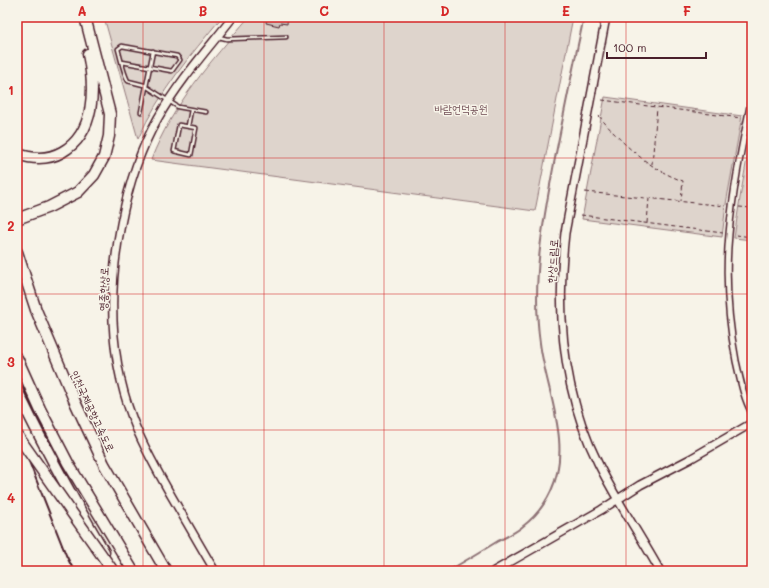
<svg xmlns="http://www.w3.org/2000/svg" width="769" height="588" viewBox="0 0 769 588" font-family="Mali,'Poor Story',sans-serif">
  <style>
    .green { fill: #ded4cc; stroke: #947a7c }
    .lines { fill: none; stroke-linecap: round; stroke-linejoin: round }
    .stream { stroke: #8e7275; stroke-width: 2 }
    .building { fill: #ccbfb9; stroke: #4a1f2b }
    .service-casing { stroke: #4a1f2b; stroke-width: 5.5 }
    .minor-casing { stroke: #4a1f2b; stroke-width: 8 }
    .tertiary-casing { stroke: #4a1f2b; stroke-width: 10 }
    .motorway-casing { stroke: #4a1f2b; stroke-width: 13 }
    .path { stroke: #4a1f2b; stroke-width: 1; stroke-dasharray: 4 3; stroke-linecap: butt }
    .service { stroke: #f7f3e8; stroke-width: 2.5 }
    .minor { stroke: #f7f3e8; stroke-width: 5 }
    .tertiary { stroke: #f7f3e8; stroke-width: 7 }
    .motorway { stroke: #f7f3e8; stroke-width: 10 }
    .rail { stroke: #4a1f2b; stroke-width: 2 }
    .motorway-bridge-casing { stroke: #4a1f2b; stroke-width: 13; stroke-linecap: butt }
    .motorway-bridge { stroke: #f7f3e8; stroke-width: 10 }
    .grid { fill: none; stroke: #d62828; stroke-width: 1; stroke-opacity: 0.55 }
    .labels { text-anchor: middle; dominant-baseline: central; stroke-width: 3; stroke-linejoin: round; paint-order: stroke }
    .park-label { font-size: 11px; fill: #6f4c53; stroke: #f7f3e8 }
    .street-label { font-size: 11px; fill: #4a1f2b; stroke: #f7f3e8 }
    .neatline { fill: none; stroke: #d62828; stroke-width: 1.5 }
    .grid-label { font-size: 13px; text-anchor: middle; font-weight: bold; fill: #d62828 }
  </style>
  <rect width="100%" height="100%" fill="#f7f3e8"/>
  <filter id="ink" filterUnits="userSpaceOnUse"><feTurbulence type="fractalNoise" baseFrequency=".025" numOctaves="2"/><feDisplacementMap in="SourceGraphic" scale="8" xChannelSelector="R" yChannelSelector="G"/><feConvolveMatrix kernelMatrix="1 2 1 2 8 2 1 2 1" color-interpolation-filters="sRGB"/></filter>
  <g filter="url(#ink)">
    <path class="green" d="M104 17H222C189 57 160 91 138 139Z
      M249 17H573L535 211 151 160C172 105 211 61 249 17Z
      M605 97 742 116 726 204 722 237 582 219Z
      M752 130V240L734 238 740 198Z"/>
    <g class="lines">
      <path class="stream" d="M448 571C465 561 482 551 498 541 506 537 515 533 522 527 534 518 545 504 551 491 573 444 546 391 540 343 531 279 544 216 556 153 565 108 574 62 584 17"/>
    </g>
    <path class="building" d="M267 17H288L287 24 280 23 279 26 266 23Z"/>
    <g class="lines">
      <g class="service-casing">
        <path id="service" d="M219 37 227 39 286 37
          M122 62 172 71 180 60 177 56 122 46 118 49C121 59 123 72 128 81L144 85 178 107 206 112
          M141 112 153 51
          M179 125 196 128 191 155 174 151Z
          M188 126 191 110"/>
      </g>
      <g class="minor-casing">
        <path id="minor" d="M752 96C743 141 733 187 729 234 725 276 728 319 736 361 740 378 743 397 752 413"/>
      </g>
      <g class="tertiary-casing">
        <path id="tertiary" d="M606 17 565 233C556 312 562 391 598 463 616 500 640 535 660 571
          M215 571C200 546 186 521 172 497 158 472 143 447 133 420 109 357 108 290 121 224 128 187 139 151 158 118 179 81 207 50 233 17
          M494 571 601 510 640 485 690 459 752 423"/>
      </g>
      <g class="motorway-casing">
        <path id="motorway" d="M17 154C32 159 48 160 62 152 96 133 95 87 88 54
          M17 219 49 207 78 192 94 175 104 157 109 136 110 114 85 17
          M17 252 36 310 75 402 104 464 166 571
          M17 358 40 409 68 463 133 571
          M17 390C43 446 73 499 104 552"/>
      </g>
      <path class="path" d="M602 100 741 118
        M599 116C621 143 649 169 683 181L681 201
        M652 164 657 108
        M585 192 726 206
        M739 207 752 208
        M581 215 723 233
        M647 223 649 198
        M736 235 752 237"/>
      <use href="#service" class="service"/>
      <use href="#minor" class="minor"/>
      <use href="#tertiary" class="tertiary"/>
      <use href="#motorway" class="motorway"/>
      <path class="rail" d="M17 431 66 555 74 571"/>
      <g class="motorway-bridge-casing">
        <path id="motorway-bridge" d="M17 435 113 571"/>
      </g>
      <use href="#motorway-bridge" class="motorway-bridge"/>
    </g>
  </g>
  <path class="grid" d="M143 17V571M264 17V571M384 17V571M505 17V571M626 17V571M17 158H752M17 294H752M17 430H752"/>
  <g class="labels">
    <g class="park-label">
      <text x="461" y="108">바람언덕공원</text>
    </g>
    <g class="street-label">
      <text transform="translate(552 261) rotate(-86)">한상드림로</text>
      <text transform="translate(103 289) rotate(-88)">영종한상로</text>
      <text transform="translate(93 411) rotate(65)">인천국제공항고속도로</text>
    </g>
  </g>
  <rect width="769" height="588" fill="none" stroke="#f7f3e8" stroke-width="44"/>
  <path d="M607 52v6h99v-6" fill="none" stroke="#4a1f2b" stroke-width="2"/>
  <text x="613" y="52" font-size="12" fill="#4a1f2b" stroke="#f7f3e8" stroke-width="3" paint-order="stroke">100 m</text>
  <rect x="22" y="22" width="725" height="544" class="neatline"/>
  <g class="grid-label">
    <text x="82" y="16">A</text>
    <text x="203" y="16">B</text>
    <text x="324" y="16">C</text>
    <text x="445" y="16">D</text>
    <text x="566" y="16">E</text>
    <text x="687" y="16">F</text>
    <text x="11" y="95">1</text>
    <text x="11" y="231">2</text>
    <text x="11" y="367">3</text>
    <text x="11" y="503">4</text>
  </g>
</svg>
